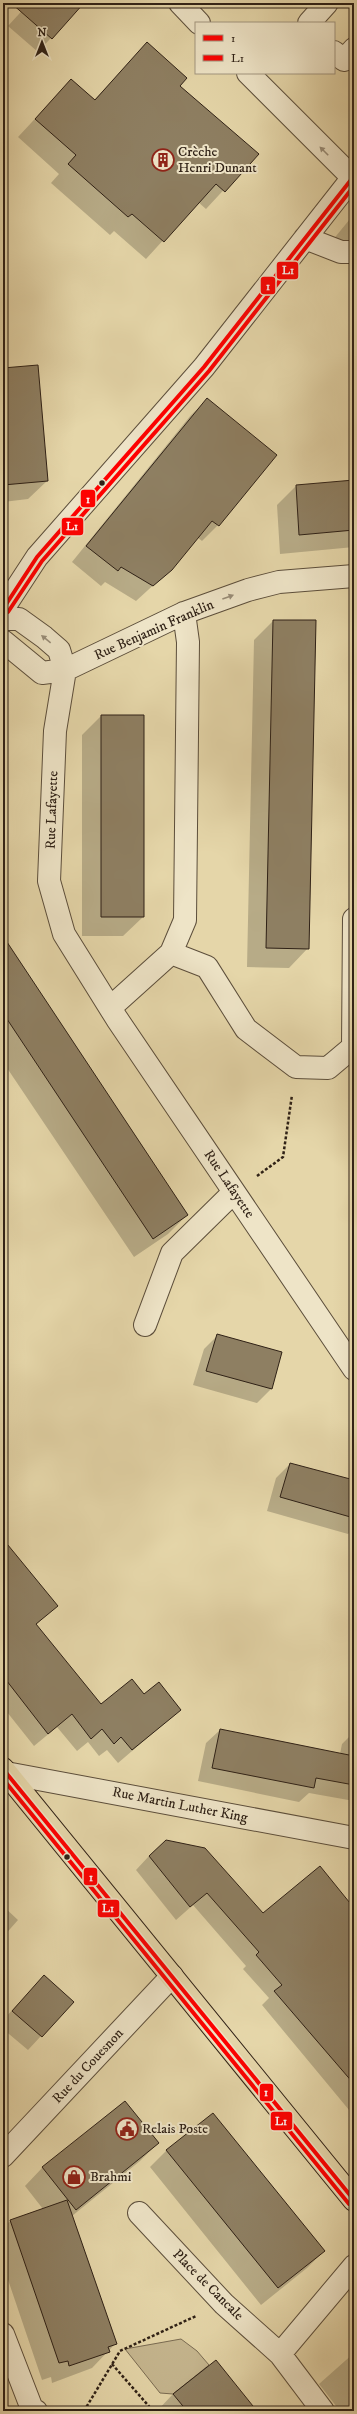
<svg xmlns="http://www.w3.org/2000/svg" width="357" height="2414" viewBox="0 0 357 2414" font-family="'IM FELL DW Pica',serif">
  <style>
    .green { fill: #c6b790; stroke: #7a6c53 }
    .shadow { fill: #0003 }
    .building { fill: #8e7f62; stroke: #2f2116 }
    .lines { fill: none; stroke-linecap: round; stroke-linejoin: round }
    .minor-casing { stroke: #5c4e3b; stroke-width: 24 }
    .major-casing { stroke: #2f2116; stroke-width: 24 }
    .path { stroke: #2f2116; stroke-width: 2.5; stroke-dasharray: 3 2; stroke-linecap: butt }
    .minor { stroke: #eee4c7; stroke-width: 22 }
    .major { stroke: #e5d6a9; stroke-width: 22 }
    .bus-1-casing { stroke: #eee4c7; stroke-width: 7 }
    .bus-2-casing { stroke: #eee4c7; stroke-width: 7 }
    .bus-1 { stroke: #f00; stroke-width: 4 }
    .bus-2 { stroke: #f00; stroke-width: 4 }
    .oneway { fill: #988c77 }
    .bus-dot { fill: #2f2116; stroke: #eee4c7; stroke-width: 1.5 }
    .labels { text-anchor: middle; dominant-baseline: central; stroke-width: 4; stroke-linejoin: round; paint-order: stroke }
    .poi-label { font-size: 14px; fill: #2f2116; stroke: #eee4c7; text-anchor: start }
    .street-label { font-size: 14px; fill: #2f2116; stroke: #eee4c7 }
    .line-badge { stroke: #eee4c7; stroke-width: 1.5 }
    .badge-label { font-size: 11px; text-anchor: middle; font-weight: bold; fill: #fff }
  </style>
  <rect width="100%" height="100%" fill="#e5d6a9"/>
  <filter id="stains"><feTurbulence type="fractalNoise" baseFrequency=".005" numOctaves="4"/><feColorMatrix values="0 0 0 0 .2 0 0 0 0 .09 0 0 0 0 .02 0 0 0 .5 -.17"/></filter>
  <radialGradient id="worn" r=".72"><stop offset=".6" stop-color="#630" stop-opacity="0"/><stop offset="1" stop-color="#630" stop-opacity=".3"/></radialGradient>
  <path class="green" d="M181 2339 197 2351 209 2365 173 2394 160 2393 125 2349Z"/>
  <path class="shadow" d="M29 3H83L38 52 8 26Z
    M147 44 179 86 257 154 206 209 198 202 146 259 114 231 110 235 51 183 59 174 18 137 71 80 94 100Z
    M354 214V259L332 241Z
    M3 369 47 481 28 499 3 502Z
    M207 400 275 456 218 525 202 541 197 537 171 569 136 601 105 582 101 586 72 562 191 415Z
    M354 481V547L280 554 277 505 297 485Z
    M273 621 308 948 289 968 247 967 254 640Z
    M101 716 143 917 123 936H82V735Z
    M3 946 187 1215 168 1234 134 1257 3 1062Z
    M218 1335 281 1352 271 1389 257 1403 193 1385 204 1349Z
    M290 1464 354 1481V1528L348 1534 267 1511 276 1478Z
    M3 1562 56 1606 36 1625 101 1705 144 1695 180 1710 118 1763 107 1750 99 1756 88 1742 77 1751 57 1727 34 1746 3 1707Z
    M220 1730 340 1754 342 1744 354 1732V1801L309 1793 299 1802 198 1781 206 1743Z
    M149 1856 263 1914 354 1909V2116L262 2005 269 1998 243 1969 246 1966 193 1905 176 1920 136 1870Z
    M3 1906 18 1920 3 1937Z
    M30 1991 41 2036 28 2050 3 2029V2020Z
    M125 2102 158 2143 140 2161 72 2216 115 2344 92 2368 52 2383 51 2377 42 2380 3 2265V2228L11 2220 43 2209 25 2186 42 2168Z
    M167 2150 324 2251 307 2268 261 2305 150 2167Z
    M354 2353V2411H340L319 2384Z
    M216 2361 256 2411H157L173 2394Z"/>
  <path class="building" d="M11 3H84L52 39Z
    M147 42 187 78 180 86 259 154 225 192 216 184 164 242 132 214 128 217 68 164 76 155 35 119 71 79 95 100Z
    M38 365 48 481 3 485V368Z
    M207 398 277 455 219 526 212 521 172 570 153 586 121 567 118 571 86 546Z
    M354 480V530L299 535 296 485Z
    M273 620H316L309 949 266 948Z
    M101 715H144V917H101Z
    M3 936 188 1215 153 1239 3 1013Z
    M217 1334 282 1352 272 1389 206 1371Z
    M290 1463 354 1480V1518L280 1497Z
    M3 1539 58 1606 36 1624 101 1704 132 1679 144 1694 159 1682 181 1710 132 1750 121 1737 114 1744 102 1729 91 1739 72 1714 48 1734 3 1676Z
    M220 1729 354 1756V1785L316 1778 314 1788 212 1768Z
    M166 1840 205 1848 263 1913 320 1866 354 1908V2084L274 1991 282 1985 256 1955 259 1952 207 1893 190 1907 149 1856Z
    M44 1975 74 2002 42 2037 12 2011Z
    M125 2101 159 2143 76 2210 42 2167Z
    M213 2113 325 2251 278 2288 166 2150Z
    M67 2200 117 2344 108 2347 110 2352 69 2366 68 2361 59 2363 10 2220Z
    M216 2360 257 2411H187L173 2394Z"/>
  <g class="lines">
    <g class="minor-casing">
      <path id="minor" d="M180 3 199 23
        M309 23 327 3
        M334 52 344 60 354 49
        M248 73 353 178
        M305 238 341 252H354
        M3 609 37 557 204 367 354 176
        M3 619H19L44 637 59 650 65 670 55 731 49 881 64 934 117 1019 354 1369
        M3 641 42 673 65 670 184 613 248 590 279 582 354 576
        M171 953 207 967 246 1029 296 1067 328 1068 353 1047 354 919
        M111 1007 171 953 185 920 188 642 184 613
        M145 1325 172 1253 234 1192
        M6 1773 354 1838
        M3 2156 172 1976
        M139 2213 224 2304 280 2354
        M3 2334 32 2409 36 2411
        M323 2411 280 2354 354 2266"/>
    </g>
    <g class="major-casing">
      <path id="major" d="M3 1769 354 2200"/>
    </g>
    <path class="path" d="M257 1176 283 1157 292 1095
      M112 2364 153 2411
      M84 2411 120 2351 196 2316"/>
    <use href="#minor" class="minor"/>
    <use href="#major" class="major"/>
    <g class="bus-1-casing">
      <path id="bus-1" d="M3 609 37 557 204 367 354 176
        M3 1769 354 2200"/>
    </g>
    <g class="bus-2-casing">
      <path id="bus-2" d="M8 612 42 561 209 371 354 186
        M3 1779 349 2204"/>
    </g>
    <use href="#bus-1" class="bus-1"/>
    <use href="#bus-2" class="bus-2"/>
  </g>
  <defs><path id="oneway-solid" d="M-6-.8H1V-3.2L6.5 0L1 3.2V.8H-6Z"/></defs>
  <g class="oneway">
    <use href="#oneway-solid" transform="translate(324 151) rotate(-135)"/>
    <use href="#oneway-solid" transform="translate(228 597) rotate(-20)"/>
    <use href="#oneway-solid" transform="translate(46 639) rotate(-141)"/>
  </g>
  <defs>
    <g id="building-ring" transform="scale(1.15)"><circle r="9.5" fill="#eee4c7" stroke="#8f2418" stroke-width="1.5"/><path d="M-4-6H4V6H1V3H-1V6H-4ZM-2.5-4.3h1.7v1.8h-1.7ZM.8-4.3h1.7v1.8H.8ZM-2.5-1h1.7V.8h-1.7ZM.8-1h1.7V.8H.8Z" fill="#8f2418"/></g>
    <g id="civic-ring" transform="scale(1.15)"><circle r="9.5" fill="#eee4c7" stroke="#8f2418" stroke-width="1.5"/><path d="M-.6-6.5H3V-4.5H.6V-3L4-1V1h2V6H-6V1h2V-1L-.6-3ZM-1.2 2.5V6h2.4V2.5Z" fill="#8f2418"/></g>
    <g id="shop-ring" transform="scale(1.15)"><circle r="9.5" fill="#eee4c7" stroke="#8f2418" stroke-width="1.5"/><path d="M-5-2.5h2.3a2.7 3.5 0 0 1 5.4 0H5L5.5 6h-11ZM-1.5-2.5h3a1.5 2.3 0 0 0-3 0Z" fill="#8f2418"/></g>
  </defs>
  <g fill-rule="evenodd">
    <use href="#building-ring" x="163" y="160"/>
    <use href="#civic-ring" x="127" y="2129"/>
    <use href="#shop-ring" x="74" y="2177"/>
  </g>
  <g class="bus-dot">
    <circle cx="102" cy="483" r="3.5"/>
    <circle cx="67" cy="1857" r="3.5"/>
  </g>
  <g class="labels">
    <g class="poi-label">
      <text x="178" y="152">Crèche<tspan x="178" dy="16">Henri Dunant</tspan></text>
      <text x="142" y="2129">Relais Poste</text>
      <text x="90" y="2177">Brahmi</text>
    </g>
    <g class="street-label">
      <text transform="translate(154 630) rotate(-24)">Rue Benjamin Franklin</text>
      <text transform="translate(52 810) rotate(-88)">Rue Lafayette</text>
      <text transform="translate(229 1184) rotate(56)">Rue Lafayette</text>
      <text transform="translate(180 1805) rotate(11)">Rue Martin Luther King</text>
      <text transform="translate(88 2066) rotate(-47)">Rue du Couesnon</text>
      <text transform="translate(208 2285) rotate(45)">Place de Cancale</text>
    </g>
  </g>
  <g class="line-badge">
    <rect x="276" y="261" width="23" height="19" rx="4" fill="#f00"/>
    <rect x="260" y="276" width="16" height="19" rx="4" fill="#f00"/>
    <rect x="80" y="489" width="16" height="19" rx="4" fill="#f00"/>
    <rect x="61" y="517" width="23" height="19" rx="4" fill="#f00"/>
    <rect x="83" y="1867" width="15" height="19" rx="4" fill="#f00"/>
    <rect x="97" y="1899" width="23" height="19" rx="4" fill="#f00"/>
    <rect x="259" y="2083" width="15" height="19" rx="4" fill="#f00"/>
    <rect x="270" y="2111" width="23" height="20" rx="4" fill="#f00"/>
  </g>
  <g class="badge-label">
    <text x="288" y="274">L1</text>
    <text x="268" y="290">1</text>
    <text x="88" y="503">1</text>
    <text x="72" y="530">L1</text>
    <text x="91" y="1881">1</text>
    <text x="108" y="1912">L1</text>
    <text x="266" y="2096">1</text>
    <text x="281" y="2125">L1</text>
  </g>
  <rect width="357" height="2414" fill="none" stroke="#e5d6a9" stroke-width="16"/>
  <rect x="4" y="4" width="349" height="2406" fill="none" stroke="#2f2116" stroke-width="2"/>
  <rect x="8" y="8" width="341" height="2398" fill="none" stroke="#2f2116"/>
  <rect x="195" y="22" width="140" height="52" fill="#eee4c7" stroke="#a29680"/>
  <rect x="203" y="35" width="20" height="6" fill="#ff0000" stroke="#a29680"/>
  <text x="231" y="42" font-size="12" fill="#2f2116">1</text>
  <rect x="203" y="55" width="20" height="6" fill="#ff0000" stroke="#a29680"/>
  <text x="231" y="62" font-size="12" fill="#2f2116">L1</text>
  <g transform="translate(42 42)" stroke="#eee4c7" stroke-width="3" paint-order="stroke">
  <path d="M0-3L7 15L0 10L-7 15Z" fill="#2f2116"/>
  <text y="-6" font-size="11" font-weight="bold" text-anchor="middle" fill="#2f2116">N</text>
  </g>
  <rect width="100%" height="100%" filter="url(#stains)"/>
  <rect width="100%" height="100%" fill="url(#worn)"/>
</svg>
